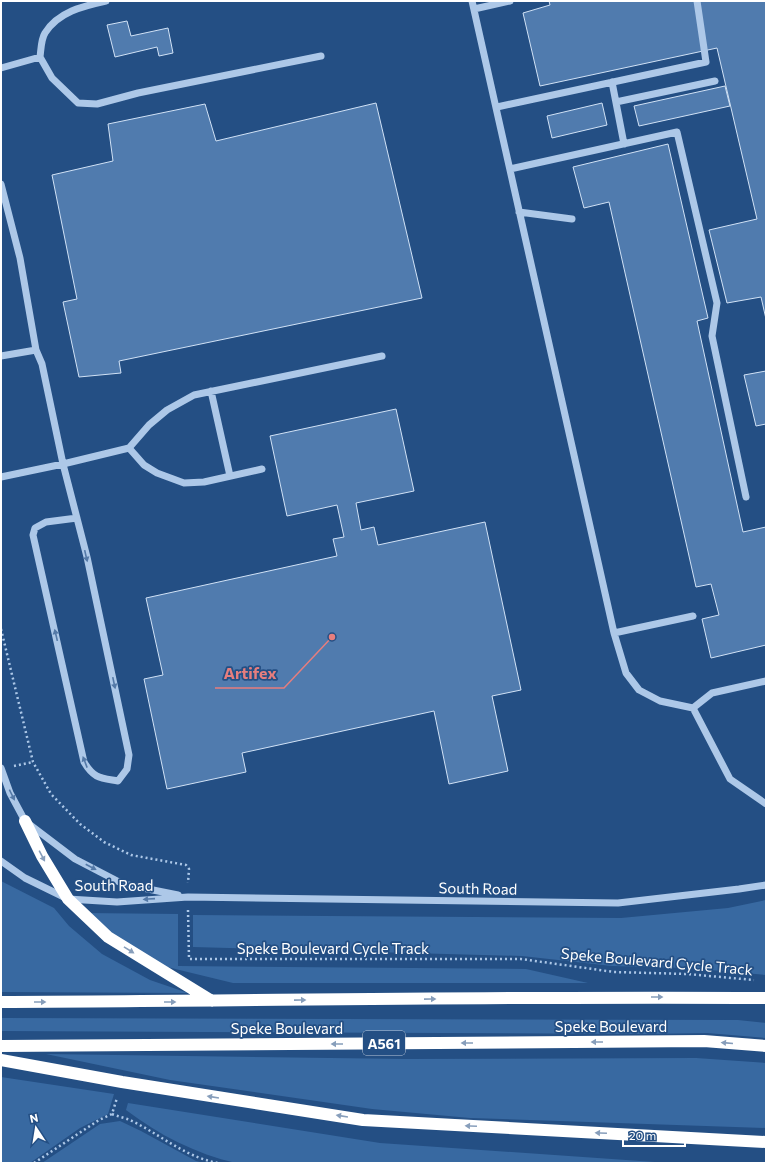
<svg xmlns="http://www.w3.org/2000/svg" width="767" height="1164" viewBox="0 0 767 1164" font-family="Commissioner,sans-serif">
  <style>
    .green { fill: #3869a1 }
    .building { fill: #507bae; stroke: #d1e2f6 }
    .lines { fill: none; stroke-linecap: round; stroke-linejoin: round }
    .path { stroke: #adc8e8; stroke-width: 2.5; stroke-dasharray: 2 3; stroke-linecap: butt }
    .minor { stroke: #adc8e8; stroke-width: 7 }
    .highway { stroke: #fff; stroke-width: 12 }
    .oneway { fill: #5479a7 }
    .oneway2 { fill: #879ebb }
    .labels { text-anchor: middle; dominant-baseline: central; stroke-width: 3.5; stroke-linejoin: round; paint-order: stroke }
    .shield { fill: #244f84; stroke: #bdcada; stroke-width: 1 }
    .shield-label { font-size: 14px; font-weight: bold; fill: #fff }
    .street-label { font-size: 15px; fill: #fff; stroke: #244f84 }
    .leader { fill: none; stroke: #e67e7e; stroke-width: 1.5 }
    .callout-dot { fill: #e67e7e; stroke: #244f84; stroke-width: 1.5 }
    .callout-label { font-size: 16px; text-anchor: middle; font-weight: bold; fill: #e67e7e; stroke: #244f84; stroke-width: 3.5; stroke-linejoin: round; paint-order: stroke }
  </style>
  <rect width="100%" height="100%" fill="#244f84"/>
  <path class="green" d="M1 881 54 908 69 926 102 954 150 980 188 993 1 992Z
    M766 900V975L688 968 612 966 522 956 193 947V915L621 918 728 908Z
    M84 913 178 914V966L526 969 588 983H233L163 966 116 945Z
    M1 1018 738 1020 766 1023V1038L707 1033 645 1034 1 1031Z
    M46 1054 406 1059 696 1058 766 1063V1128L470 1118 372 1109 170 1080Z
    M1 1077 114 1094 108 1114 80 1128 30 1163H1Z
    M128 1103 380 1143 669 1163H236C196 1154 159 1135 126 1110Z
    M120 1121 141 1131 196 1161 204 1163H42L100 1124Z"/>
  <path class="building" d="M549 1H766V319L761 297 727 303 709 230 757 219 717 48 540 86 523 13 550 5Z
    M127 21 131 36 168 28 173 53 159 56 157 47 115 57 107 25Z
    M725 86 730 106 639 126 634 106Z
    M376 103 422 298 119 361 121 373 79 377 63 302 77 299 52 175 113 161 108 124 205 104 216 141Z
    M602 103 607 125 552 138 547 116Z
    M668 144 708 318 697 321 743 532 766 527V645L711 658 702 619 719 615 711 584 696 587 609 202 584 208 573 167Z
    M766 371V424L756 426 744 375Z
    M396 409 414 491 356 503 361 530 374 527 378 545 485 522 521 690 492 696 508 771 449 784 434 711 242 753 246 772 167 789 144 679 163 675 146 598 337 556 333 539 344 537 337 505 287 516 270 436Z"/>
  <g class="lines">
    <path class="path" d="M1 629 33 762 51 794 80 824 104 842 131 855 186 865 189 869 188 883
      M14 766 33 762
      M188 910 189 959H521L614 972 687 974 754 980
      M112 1114C119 1117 126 1118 132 1121 161 1135 185 1157 218 1163
      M34 1163 99 1120 112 1114 117 1098"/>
    <path class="minor" d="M472 1 614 633 626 673 639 690 660 701 693 708
      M474 9 510 1
      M40 57C41 50 41 39 45 33 58 12 83 6 106 1
      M1 68 40 57 52 78 78 103 97 104 138 93 321 56
      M612 82 624 144
      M616 102 715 81
      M497 107 706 62 697 1
      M510 169 677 132 717 303 712 336 746 497
      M1 184 20 258 36 350 42 364 63 464 87 557 129 755 127 769 118 781C101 778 94 779 84 762L33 535 35 528 46 522 77 518
      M519 212 572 219
      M1 356 36 350
      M211 391 230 476
      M129 448 144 465 157 473 184 483 204 482 262 469
      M1 477 63 464 129 448 149 425 167 410 194 395 382 356
      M614 633 693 616
      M693 708 730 779 766 804
      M693 708 712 693 766 681
      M1 768 10 793 25 821 75 859 123 884 178 895
      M1 861 25 878 68 899 117 902 188 897 618 903 739 889 766 885"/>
    <path class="highway" d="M25 821 42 856 68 899 108 937 212 1001
      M1 1002C256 1001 511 996 766 998
      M1 1046 704 1041 766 1046
      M1 1060 122 1082 363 1120 766 1142"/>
  </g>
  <defs><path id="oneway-solid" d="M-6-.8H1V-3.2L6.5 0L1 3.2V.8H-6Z"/></defs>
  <g class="oneway">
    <use href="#oneway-solid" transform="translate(86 556) rotate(77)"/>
    <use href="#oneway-solid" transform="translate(56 635) rotate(-103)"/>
    <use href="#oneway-solid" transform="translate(114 683) rotate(78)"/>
    <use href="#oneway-solid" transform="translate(85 762) rotate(-111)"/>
    <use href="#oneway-solid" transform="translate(12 795) rotate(64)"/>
    <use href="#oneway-solid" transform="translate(91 867) rotate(28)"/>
    <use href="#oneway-solid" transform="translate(149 899) rotate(176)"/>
  </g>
  <g class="oneway2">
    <use href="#oneway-solid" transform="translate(42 856) rotate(62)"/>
    <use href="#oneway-solid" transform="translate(129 950) rotate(32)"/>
    <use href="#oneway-solid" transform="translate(657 997)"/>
    <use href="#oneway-solid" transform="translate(430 999) rotate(-1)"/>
    <use href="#oneway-solid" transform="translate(300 1000) rotate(-1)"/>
    <use href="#oneway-solid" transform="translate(40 1002)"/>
    <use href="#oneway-solid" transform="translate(170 1002)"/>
    <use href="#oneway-solid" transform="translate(597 1042) rotate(180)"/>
    <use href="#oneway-solid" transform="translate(467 1043) rotate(180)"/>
    <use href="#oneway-solid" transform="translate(727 1043) rotate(-175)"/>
    <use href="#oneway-solid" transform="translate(337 1044) rotate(180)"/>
    <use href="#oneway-solid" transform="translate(213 1097) rotate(-171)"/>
    <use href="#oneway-solid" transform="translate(342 1116) rotate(-171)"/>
    <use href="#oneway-solid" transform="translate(471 1126) rotate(-177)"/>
    <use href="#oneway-solid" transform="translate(601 1133) rotate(-177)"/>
  </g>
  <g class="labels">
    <rect class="shield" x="363" y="1031" width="42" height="24" rx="3"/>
    <g class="shield-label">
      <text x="384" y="1043">A561</text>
    </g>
    <g class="street-label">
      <text x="114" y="885">South Road</text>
      <text transform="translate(478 888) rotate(1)">South Road</text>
      <text x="333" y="948">Speke Boulevard Cycle Track</text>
      <text transform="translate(657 961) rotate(5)">Speke Boulevard Cycle Track</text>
      <text x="611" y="1026">Speke Boulevard</text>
      <text x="287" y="1028">Speke Boulevard</text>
    </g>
  </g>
  <path class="leader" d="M332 637L284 688H215"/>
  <circle class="callout-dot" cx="332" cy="637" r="4"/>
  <g class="callout-label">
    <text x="250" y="679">Artifex</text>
  </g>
  <rect width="767" height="1164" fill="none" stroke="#ffffff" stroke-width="4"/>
  <g transform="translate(36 1128) rotate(348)" stroke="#244f84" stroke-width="3" paint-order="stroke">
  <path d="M0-3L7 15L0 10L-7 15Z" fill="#ffffff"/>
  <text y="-6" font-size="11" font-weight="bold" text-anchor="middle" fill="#ffffff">N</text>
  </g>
  <path d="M623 1140v6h62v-6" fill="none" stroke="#ffffff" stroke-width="2"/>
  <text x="629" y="1140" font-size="12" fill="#ffffff" stroke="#244f84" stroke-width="3" paint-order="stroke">20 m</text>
</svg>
